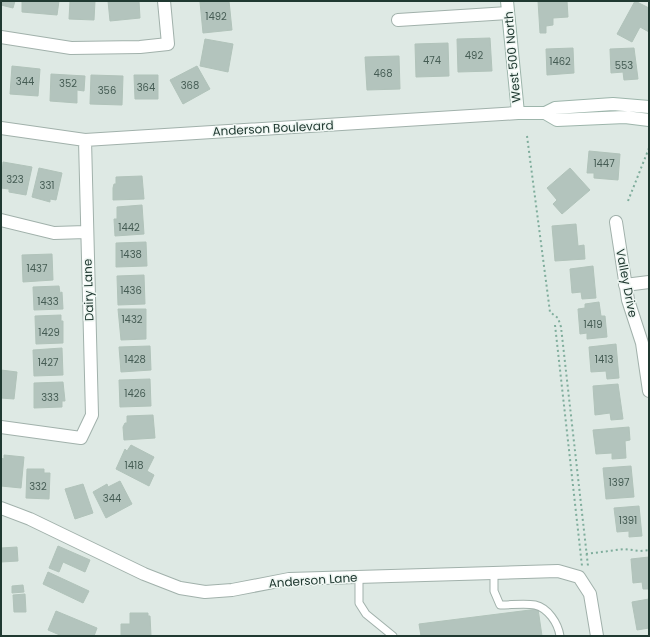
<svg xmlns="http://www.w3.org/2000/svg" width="650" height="637" viewBox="0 0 650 637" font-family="Poppins,sans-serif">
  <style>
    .building { fill: #b3c4bd; stroke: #b1c3ba }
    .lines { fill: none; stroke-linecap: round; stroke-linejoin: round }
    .lane-casing { stroke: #a1b1ab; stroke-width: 9 }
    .street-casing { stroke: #a1b1ab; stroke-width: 14 }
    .secondary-casing { stroke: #9db5ab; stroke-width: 14 }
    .path { stroke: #7fad9c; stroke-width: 2; stroke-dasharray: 2 3; stroke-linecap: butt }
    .lane { stroke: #fff; stroke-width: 7 }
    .street { stroke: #fff; stroke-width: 12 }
    .secondary { stroke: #fff; stroke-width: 12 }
    .labels { text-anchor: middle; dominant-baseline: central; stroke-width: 3; stroke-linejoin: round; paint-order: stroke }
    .number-label { font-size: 10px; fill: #455c54 }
    .street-label { font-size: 12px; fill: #203931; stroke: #eef6f2 }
  </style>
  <rect width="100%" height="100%" fill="#dee9e4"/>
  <path class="building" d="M1 1H15L13 8 1 5Z
    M22 1H59L57 15 22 12Z
    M70 1H95L94 20 69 19Z
    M108 1H139L140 18 110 21Z
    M210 1H229L232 30 203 33 200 2Z
    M538 1H567L568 17 553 18V25L546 26V33H540Z
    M635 1 649 8V32L640 27 632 42 617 34Z
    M490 38 492 71 458 72 457 39Z
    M205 39 233 44 228 72 200 66Z
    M448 43 449 76 416 77 415 44Z
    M573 48 574 73 547 75 546 49Z
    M634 48 638 79 624 80 623 72 611 73 610 49Z
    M399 56 400 89 367 90 365 57Z
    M12 66 40 69 38 96 10 94Z
    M197 66 210 89 183 104 170 80Z
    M51 74 85 76 84 91 77 90V103L50 101Z
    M91 75 123 76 122 105 90 104Z
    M134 75H158V99H135Z
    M589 151 620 154 618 180 594 178V173H587Z
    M3 162 32 167 26 195 9 192V189L1 188Z
    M39 168 62 173 56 200 50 199V202L32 197Z
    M570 168 590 190 562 214 553 204 557 200 547 188Z
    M142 176 144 199 113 200V188L114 184H116V177Z
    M142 205 144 234 115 236 114 219H117V207Z
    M576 224 578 246 584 245 585 259 555 261 552 226Z
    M146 242 147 266 116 267V243Z
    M52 254 53 280 23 282 22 255Z
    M593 266 596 298 582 299 581 292 572 293 570 269Z
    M144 275 145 304 118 305 117 276Z
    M59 286 60 293 62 292 63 309 34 310 33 287Z
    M599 302 601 316H605L607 337 587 339V333L580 334 578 309 585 308V304Z
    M118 309H146V339L121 340Z
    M61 315V321H63V343L36 344 35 316Z
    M616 344 619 378 607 379 606 371 591 372 589 347Z
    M150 346 151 370 121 372 119 347Z
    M62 348 63 375 34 376 33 350Z
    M1 370 17 372 14 399 1 398Z
    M150 379 151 406 120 407 119 380Z
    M63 382 65 401H62V407L34 408V383Z
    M618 384 623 419 611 420 610 413 595 415 593 386Z
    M153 415 155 438 124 440 123 427 125 423H127V416Z
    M629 427 630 440 625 441 626 458 612 459V453L596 454 593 430Z
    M131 445 154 457 147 471 154 475 149 486 116 469 125 449 127 451Z
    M4 455 24 457 21 488 1 486V458L4 459Z
    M631 466 634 497 606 499 603 468Z
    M27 469H44V473H50L49 499 26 498Z
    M120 481 132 504 106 518 93 492 107 484 108 487Z
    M83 484 93 513 75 519 65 489Z
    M639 506 642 536 629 537V531L617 532 614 508Z
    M58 546 90 560 85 572 63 562 59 572 49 568Z
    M17 547 18 561 1 562V548Z
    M649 557V589H643L642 582 633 583 631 559Z
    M48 572 89 591 83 603 43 584Z
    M23 585 24 592 12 593V586Z
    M25 594 26 612H14L13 595Z
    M649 599V628L637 630 632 602Z
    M538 609 542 636H421L419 624Z
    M56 611 97 628 94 636H62L48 630Z
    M130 613H148V616H150L151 636H121V624H130Z"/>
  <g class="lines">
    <g class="lane-casing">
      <path id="lane" d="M494 572V591L500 605C511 605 525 603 535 605 548 608 558 623 560 636
        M359 576V603L366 614 393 636"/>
    </g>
    <g class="street-casing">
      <path id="street" d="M398 20 508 13
        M1 37 71 48 140 47 168 44 164 1
        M1 128 85 140 518 113
        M1 220 54 233 86 232
        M616 222 628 300 642 343 649 391
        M625 285 649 282
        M1 427 81 438 92 415 85 140
        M1 508 30 519 144 574 180 588 205 592 232 590 289 579 558 571 579 577 590 594 597 636"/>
    </g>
    <g class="secondary-casing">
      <path id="secondary" d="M507 1 518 113H545L555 108 613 104 649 107
        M545 113 557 120 625 117 649 120"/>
    </g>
    <path class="path" d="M527 136 550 312 558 318 561 327 588 566
      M628 201 649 148
      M555 325 582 566
      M586 554 624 549 640 551 649 550"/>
    <use href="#lane" class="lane"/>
    <use href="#street" class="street"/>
    <use href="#secondary" class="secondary"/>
  </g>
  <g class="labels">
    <g class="number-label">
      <text x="216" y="16">1492</text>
      <text x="474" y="55">492</text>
      <text x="432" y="60">474</text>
      <text x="560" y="61">1462</text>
      <text x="624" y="65">553</text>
      <text x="383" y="73">468</text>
      <text x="25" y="81">344</text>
      <text x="68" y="83">352</text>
      <text x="190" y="85">368</text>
      <text x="146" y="87">364</text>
      <text x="107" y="90">356</text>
      <text x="604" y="163">1447</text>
      <text x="15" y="179">323</text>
      <text x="47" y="185">331</text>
      <text x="129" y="227">1442</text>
      <text x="131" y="254">1438</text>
      <text x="37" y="268">1437</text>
      <text x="131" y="290">1436</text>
      <text x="48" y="301">1433</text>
      <text x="132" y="319">1432</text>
      <text x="593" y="324">1419</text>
      <text x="49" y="332">1429</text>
      <text x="135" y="359">1428</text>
      <text x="604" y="359">1413</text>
      <text x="48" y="362">1427</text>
      <text x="135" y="393">1426</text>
      <text x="50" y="397">333</text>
      <text x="134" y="465">1418</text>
      <text x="619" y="482">1397</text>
      <text x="38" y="486">332</text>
      <text x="112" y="498">344</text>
      <text x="628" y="520">1391</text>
    </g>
    <g class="street-label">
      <text transform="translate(512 57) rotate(-95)">West 500 North</text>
      <text transform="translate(273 128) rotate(-3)">Anderson Boulevard</text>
      <text transform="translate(627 283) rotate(79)">Valley Drive</text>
      <text transform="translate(88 290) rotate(-92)">Dairy Lane</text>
      <text transform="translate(313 580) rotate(-4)">Anderson Lane</text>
    </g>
  </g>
  <rect width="650" height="637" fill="none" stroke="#203931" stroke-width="4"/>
</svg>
